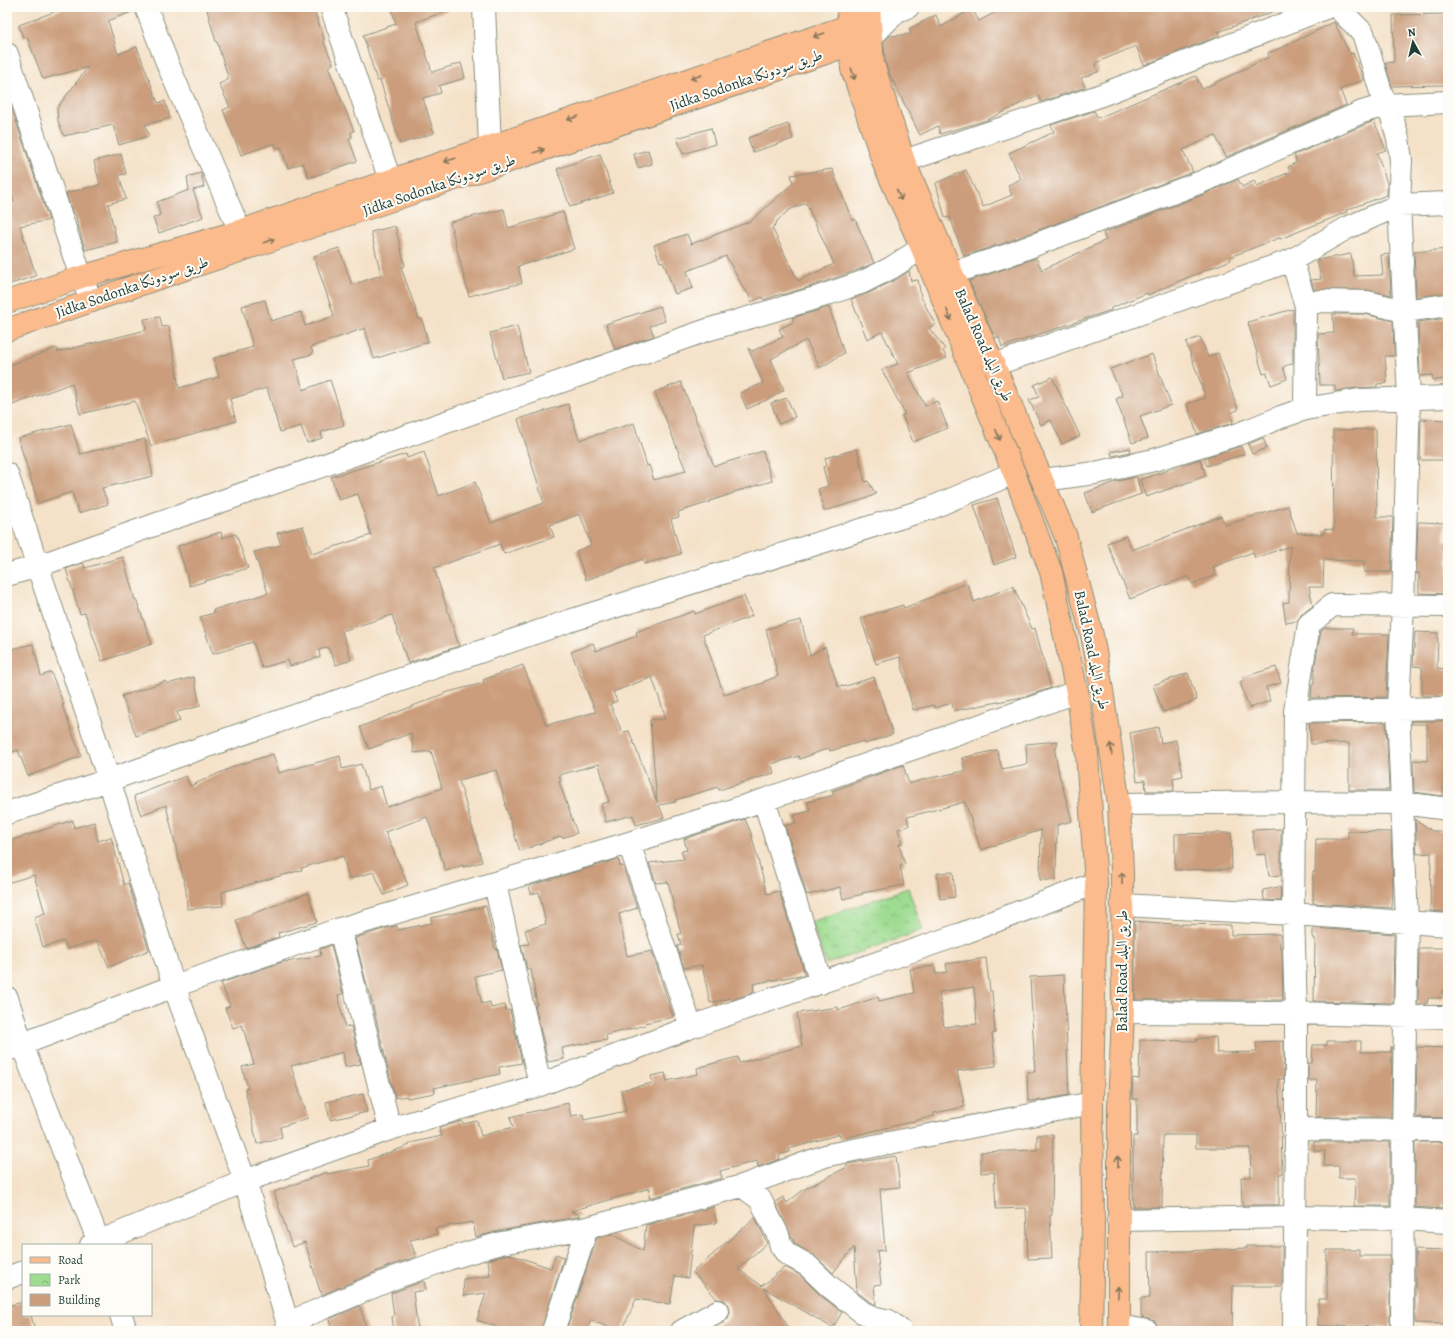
<svg xmlns="http://www.w3.org/2000/svg" width="1455" height="1338" viewBox="0 0 1455 1338" font-family="Alegreya,Amiri,serif">
  <style>
    .park { fill: url(#park-crowns); stroke: #5e8c62 }
    .building { fill: #cb9d7b; fill-rule: evenodd }
    .lines { fill: none; stroke-linecap: round; stroke-linejoin: round }
    .minor-casing { stroke: #8a8f7e; stroke-width: 24 }
    .major-casing { stroke: #8a8f7e; stroke-width: 24 }
    .highway-casing { stroke: #8a8f7e; stroke-width: 24 }
    .minor { stroke: #fff; stroke-width: 22 }
    .major { stroke: #fbbb8c; stroke-width: 22 }
    .highway { stroke: #fbbb8c; stroke-width: 22 }
    .oneway { stroke: #82765c }
    .labels { text-anchor: middle; dominant-baseline: central; stroke-width: 4; stroke-linejoin: round; paint-order: stroke }
    .street-label { font-size: 15px; fill: #1f3d34; stroke: #fdfcf7 }
  </style>
  <defs>
    <pattern id="park-crowns" width="20" height="18" patternUnits="userSpaceOnUse"><rect width="20" height="18" fill="#9edc91"/><path d="M2 6a3 3 0 1 1 6 0M12 15a3 3 0 1 1 6 0" fill="none" stroke="#80b477"/></pattern>
  </defs>
  <rect width="100%" height="100%" fill="#fdfcf7"/>
  <filter id="ink" filterUnits="userSpaceOnUse"><feTurbulence type="fractalNoise" baseFrequency=".025" numOctaves="2"/><feDisplacementMap in="SourceGraphic" scale="8" xChannelSelector="R" yChannelSelector="G"/><feConvolveMatrix kernelMatrix="1 2 1 2 8 2 1 2 1" color-interpolation-filters="sRGB"/></filter>
  <filter id="wash" filterUnits="userSpaceOnUse"><feTurbulence type="fractalNoise" baseFrequency=".012" numOctaves="4" result="noise"/><feDisplacementMap in="SourceGraphic" scale="16" xChannelSelector="R" yChannelSelector="G"/><feGaussianBlur stdDeviation="0.9" result="paint"/><feColorMatrix in="noise" values="0 0 0 0 0 0 0 0 0 0 0 0 0 0 0 0 0 1.4 0 .05"/><feComposite in="paint" operator="in"/></filter>
  <g filter="url(#wash)">
    <rect width="100%" height="100%" fill="#f4e1c7"/>
    <path class="park" d="M908 888 923 930 826 964 811 922Z"/>
    <g id="blocks">
      <path class="building" d="M67 7H134V11L108 21 118 54 137 47 158 103 165 101 170 118 145 125 149 136 119 145 113 125 64 136 58 121 57 108 88 67 43 79 27 37 23 38 19 25Z
        M216 7H313L324 39 323 40 333 64 328 67 354 131 351 132 352 137 349 139 357 161 309 178 303 163 288 168 281 147 276 148 275 143 241 155 223 110 230 107 219 84 228 80V77L217 42H216L207 10Z
        M391 7H451V9L416 22 432 72 461 63 465 78 439 86 441 93 423 98 434 133 400 144 380 80 377 81 363 35 396 24Z
        M1005 7H1280V9L1218 32 1219 36 1144 65 1136 46 1095 63 1098 72 1081 78 1085 87 1041 102 1038 95 987 120 940 134 938 126 920 135 888 71 885 62 884 42 890 36 911 34 909 29 936 15 941 27 972 9 979 21Z
        M1448 14V51H1444V52L1445 85 1392 86 1385 63 1394 62 1393 15Z
        M1334 22 1350 54 1353 53 1364 80 1340 89 1346 105 1226 157 1215 135 1183 150 1193 172 1004 243 964 256 950 217 945 218 936 183 966 170 983 207 1012 195 1008 185 1021 179 1009 153 1054 132 1051 125 1094 111 1098 118 1196 76 1202 89 1269 57 1268 53 1288 45Z
        M7 94 49 220 20 226 36 276 7 285V196L10 195 13 202 14 201 7 178Z
        M1374 121 1386 150 1377 153 1387 183V195L1346 210 1347 212 1280 239 1279 238 1230 257 1231 260 1179 281 1148 295 1147 293 1111 308V310L1002 347 999 337 995 338 969 281 1036 258 1042 270 1106 240 1103 233 1205 194 1238 179 1242 187 1254 181 1257 186 1290 172 1288 167 1297 162 1294 155Z
        M788 124 793 139 753 152 748 138Z
        M711 128 715 144 683 154 677 138Z
        M648 150 652 164 638 168 634 154Z
        M121 154 126 174 119 175 126 199 108 204 117 242 85 250 75 214H73L66 193 100 185 94 161Z
        M600 154 613 193 570 207 557 169Z
        M832 169 852 220 855 219 874 263 858 270 815 285 782 295 781 294 764 300 762 297 752 302 746 290 745 291 726 256 687 271 693 288 675 294 663 261 660 262 654 245 687 234 691 244 751 221 793 183 791 175ZM806 203 834 264 798 281 772 228 777 223 776 222 789 210Z
        M201 173 204 187 193 190 203 217 159 233 153 218 160 215 157 202 189 190 187 177Z
        M504 209 508 228 563 212 574 249 518 266 522 283 469 296 450 222Z
        M395 226 405 266 401 267 419 319H422L428 342 374 359 365 328 311 347 313 354 294 359 303 390 330 380 336 398 344 425 321 432 322 438 307 443 301 426 280 432 267 388 230 399 236 421 151 446 135 401 80 414 72 383 7 407V366L57 348 58 352 146 330 144 319 160 317 162 327 169 326 179 388 219 377 214 358 253 347 242 306 265 300 271 321 301 312 305 326 334 316 314 256 339 248 352 285 381 275 371 232Z
        M1448 249V293L1416 297 1414 252Z
        M1351 254 1354 276 1383 275 1381 255 1389 254 1391 295 1367 290H1314L1311 280 1321 279 1317 260Z
        M909 271 911 281 918 280 921 297 935 324 929 328 945 349 943 351 947 358 908 373 925 406 937 401 948 428 913 442 902 415 905 414 882 370 898 364 882 332 867 339 851 299 869 293 897 279Z
        M660 306 665 321 650 326 654 336 615 349 606 324Z
        M829 307 844 353 820 368 806 340 771 359 784 390 773 397 747 409 740 393 763 383 748 348 752 351 783 337 779 329 794 322 792 318Z
        M1293 309V363L1283 367 1287 379 1271 385 1267 373 1263 374 1248 322Z
        M1333 314H1365L1393 321 1394 356H1385L1387 383 1377 384V387L1357 388 1335 391V385H1320L1318 334 1334 333Z
        M1448 318V379L1433 380 1432 375 1420 376 1418 322Z
        M517 326 529 372 502 378 490 333Z
        M1200 337 1208 357 1218 353 1238 410 1230 413 1233 423 1197 434 1187 404 1206 398 1186 342Z
        M1152 354 1171 405 1140 416 1148 438 1132 443 1116 399 1123 396 1110 369Z
        M1052 377 1080 436 1062 444 1051 420 1041 425 1029 400 1039 397 1034 385Z
        M681 382 714 466 763 451 772 481 734 492V493L710 501V502L678 512 679 517 671 519 681 554 644 564 643 559 586 580 576 551 591 545 580 514 550 525 554 537 504 554 500 544 434 568 459 646 408 663 392 615 342 631 351 660 336 665 328 647 319 650 320 657 290 666 288 660 262 668 253 642 213 654 200 617 214 613 213 610 268 593 254 552 281 545 277 533 303 526 312 554 371 535 358 494 339 500 331 477 406 454 407 458 424 452 439 496 475 482 491 523 544 503 518 419 568 404 579 440 634 423 647 466 649 465 654 480 686 471 655 392Z
        M787 398 795 417 779 424 771 403Z
        M1421 419 1448 420V460H1420Z
        M71 424 80 454 145 439 153 476 102 488 108 504 79 513 72 492 38 503 18 438Z
        M1376 429 1377 517H1393L1391 572H1364V561L1324 560 1323 587H1309L1313 606 1302 614 1297 621 1286 623 1283 603 1289 602 1290 546 1255 558 1253 552 1213 567 1216 575 1192 584 1189 576 1130 599 1107 543 1126 536 1132 550 1221 516 1225 525 1288 506 1297 533 1324 534V529L1334 530 1333 430Z
        M1263 438 1267 448 1252 454 1248 444Z
        M1241 446 1244 454 1207 466 1204 458Z
        M1130 448 1131 452 1112 456 1111 452Z
        M857 449 865 482 868 481 876 494 865 499 824 511 818 489 828 486 823 467 827 465 825 458Z
        M1200 459 1206 476 1146 497 1140 480Z
        M1137 477 1141 494 1092 512 1085 493 1118 481Z
        M997 498 1016 557 994 565 974 505Z
        M1418 522 1445 523 1444 541H1448V594L1419 593V573H1416Z
        M221 532 222 538 236 534 248 568 190 586 178 546Z
        M123 557 135 600 136 599 152 644 102 661 85 613 80 614 66 569 83 563 85 568Z
        M967 583 974 602 1013 586 1032 629 1035 628 1051 688 1027 696 954 711 952 703 934 708V705L913 710 900 657 876 664 861 618 903 605 904 608Z
        M744 596 752 616 703 635 724 695 763 683V682L778 676 766 629 801 620 810 655 825 647 838 687 842 685 843 687 874 677 893 734 865 744 864 741 830 751 829 748 800 759 799 756 771 764 774 773 719 790 718 787 675 800 676 802 659 805 664 818 636 825 633 815 606 822 601 804 609 802 599 764 559 775 561 781 559 782 577 833 562 838 561 836 520 851 505 805 506 804 496 770 459 780 482 862 463 867V865L446 871 427 817 385 832 408 885 384 895 374 872 349 879 343 856 301 868 302 870 222 892 223 906 187 909 186 890 166 805 141 815 134 796 186 776 190 786 235 766 273 754 279 773 340 756 342 769 361 764 369 790 381 786 387 807 442 788 431 751 414 753 411 733 369 749 360 727 448 692 484 683 483 680 523 665 546 725 596 712 571 652 593 643 596 651 637 636 636 632 694 611 695 614ZM652 677 665 715H663L665 719 650 720 657 802 629 731 622 732 610 704 617 701 613 692Z
        M1325 628H1353L1352 634H1389L1386 697 1311 698 1312 686V684H1314V670L1321 631Z
        M1415 632 1438 633 1437 668 1448 669V696H1422V667L1413 666Z
        M33 644 41 676 51 672 64 705H62L81 756 28 776 18 750 7 754V650Z
        M1276 667 1281 683 1266 687 1270 701 1249 708 1240 682 1244 680 1243 677Z
        M1188 673 1197 700 1163 712 1153 685Z
        M194 677 200 706 177 712 180 721 136 736 122 696 166 681 167 684Z
        M1411 721H1447V743H1444L1443 796 1414 792 1413 760 1427 761V724H1411Z
        M1386 722 1389 790H1349V743L1311 744 1309 723Z
        M1158 727 1161 743 1176 740 1183 776 1173 778 1174 791H1146L1145 780 1137 781 1130 733Z
        M1058 741 1055 752 1059 774 1072 821 1057 825 1056 880H1040L1041 830 981 850 965 802 907 817 909 826 898 829 902 843 899 844 905 864 900 866 904 885 862 893 863 894 843 899 840 887 807 895 785 826 796 823 794 815 810 811 808 802 834 795 832 791 903 765 909 784 925 779 965 771 962 758 997 750 1002 769 1027 764 1026 744Z
        M745 819 751 833 767 894 779 891 805 974 753 984 754 992 732 1000 731 998 710 1003 702 965 684 968 677 946 681 945 678 934H681L668 882 656 883 649 863 684 859 681 851 687 850 684 839Z
        M1415 819 1432 831H1448V912L1430 911 1431 853 1417 854Z
        M73 820 74 828 94 822 98 841 111 837 124 885 128 883 149 950 109 967 97 940 67 949 64 941 43 947 34 917 45 913 34 875 7 883V842Z
        M1281 829V875L1269 876 1266 854 1256 855 1252 830Z
        M1348 831 1391 832 1393 887 1392 908 1313 903V872H1315L1316 839H1348Z
        M1214 833H1231L1232 869 1175 870V834Z
        M618 859 620 866H623L637 908 619 914 627 956 652 951 673 1017 645 1023 646 1025 606 1035 607 1040 581 1044 562 1048 564 1059 548 1062 535 1005H537L531 969H527L521 945 529 944 525 930 546 924 539 892 531 894 529 886Z
        M953 872 955 897 940 899 937 873Z
        M1280 887 1281 901 1264 900 1263 890Z
        M308 893 317 922 278 933 279 937 246 948 236 920Z
        M486 906 495 949H497L502 970 475 976 482 1004 490 1002 491 1008 505 1005 506 1011 510 1010 522 1063 499 1067 500 1074 434 1088 435 1093 407 1098V1096L395 1098 369 990H368L355 938 390 927 397 926 398 930 432 923 431 918Z
        M1135 921 1173 924 1231 925V935L1280 934V949H1282L1283 1000H1135Z
        M1313 928 1394 934 1393 1003 1314 1001 1315 938H1313Z
        M331 945 343 994 338 995 345 1027 351 1026 361 1064 345 1067 343 1052 291 1066 308 1118 280 1127 282 1137 257 1144 245 1089 248 1088 242 1067 254 1064 242 1025 233 1028 225 1008 230 1006 221 983 285 961 286 962 321 956 320 949Z
        M1419 948H1448V991H1442V998H1428L1427 1004H1418Z
        M986 958 990 991H992L995 1033 992 1034 996 1066 957 1071 965 1107 934 1113V1116L841 1139 840 1134 789 1149 790 1152 779 1155 780 1159 758 1167 757 1161 720 1171 722 1178 649 1198 650 1188 571 1211 581 1216 499 1231 476 1237 473 1222 435 1228 437 1234 410 1240 416 1257 389 1266 322 1295 321 1291H320L305 1242 292 1247 274 1192 327 1172V1174L369 1166 368 1160 410 1145V1143L442 1136 439 1128 462 1121 463 1124 477 1121 481 1136 513 1127 510 1117 568 1103 571 1116 583 1114 584 1120 626 1111 621 1090 653 1083 651 1076 665 1073 667 1081 698 1074 697 1068 722 1061 738 1057 739 1063 802 1046 797 1013 838 1007 839 1010 878 997 879 1001 914 993 910 969 934 966 936 974 947 972 946 964ZM974 987 977 1024 944 1027 939 992Z
        M1064 975 1069 1095 1044 1100 1028 1101 1027 1072H1035L1030 977Z
        M1216 1037 1217 1053 1257 1052 1256 1042 1284 1041V1079H1278L1281 1123 1282 1174H1279V1205H1242L1241 1177H1251L1250 1148H1196V1135H1163L1162 1207H1133V1136H1137V1099H1132L1133 1078 1139 1079 1140 1040 1197 1041 1196 1039Z
        M1327 1041H1361V1052H1391V1047H1392L1391 1117H1316L1317 1080H1308V1063H1312L1313 1045H1327Z
        M1417 1047 1448 1048V1118L1416 1117Z
        M363 1094 367 1112 330 1120 326 1102Z
        M1037 1135H1053L1052 1215H1050L1052 1258 1028 1259 1026 1208 996 1209 994 1172 981 1173V1152L1037 1150Z
        M1314 1142H1390V1206H1354L1355 1178H1339V1166H1324L1325 1151H1314Z
        M1415 1142H1448V1202H1443L1442 1209 1415 1207Z
        M896 1156 900 1187 880 1189 885 1250 877 1251 881 1284 874 1285 876 1305 869 1301 857 1292 854 1247 833 1273 815 1256 795 1244 775 1202 783 1197 787 1203 803 1190 847 1167V1164Z
        M714 1207 716 1223 694 1226 688 1278 675 1276 670 1304 636 1299 622 1331H616L591 1320 587 1331H566L597 1238 612 1234 643 1251 646 1225Z
        M755 1217 767 1243 738 1269 762 1286 785 1267 800 1275 820 1295 842 1312 833 1328 764 1288 791 1331H708L724 1322 728 1318 730 1312 729 1305 724 1300 717 1299 693 1272Z
        M1247 1246H1282V1286H1233L1232 1331H1192V1327L1159 1328 1155 1321 1141 1317V1298H1150L1149 1252 1186 1251 1247 1248Z
        M1327 1250H1359V1256H1390V1327L1318 1326V1299H1327Z
        M1415 1250 1448 1251V1324L1415 1323Z
        M509 1254 551 1268 556 1254 564 1257 541 1331H494L495 1326 477 1320 486 1293 464 1296 463 1279 490 1276 488 1260Z
        M424 1281 426 1290 413 1292 418 1331H394L392 1317 394 1316 391 1293Z
        M23 1302V1315H31L35 1331H7V1306Z
        M360 1306 367 1331H332L329 1319Z"/>
    </g>
  </g>
  <g filter="url(#ink)">
    <use href="#blocks" fill-opacity="0" stroke="#8a8f7e" stroke-width="1"/>
    <g class="lines">
      <g class="minor-casing">
        <path id="minor" d="M146 7 168 65 240 231 246 248
          M331 7 390 180 394 199
          M484 7 490 146 494 165
          M1337 7 1363 33 1385 105 1392 117 1398 139 1401 160 1399 205 1409 397 1403 606 1398 708 1407 921 1403 1130 1402 1331
          M871 37 897 11 908 7
          M7 54 81 277 92 301
          M904 161 1096 97 1328 7
          M1292 260 1306 306 1305 409
          M952 273 1008 255 1201 182 1362 112 1385 105 1448 102
          M1306 306 1319 301 1367 302 1404 311 1448 305
          M994 365 1292 260 1347 228 1399 205 1448 203
          M7 474 109 780 174 986 245 1181 290 1331
          M1043 480 1095 473 1154 460 1239 434 1281 417 1305 409 1359 400 1448 397
          M7 575 38 566 707 330 819 297 863 282 891 268 922 248
          M1295 711 1448 708
          M764 800 821 983
          M1119 804 1294 802 1402 803 1448 809
          M7 813 109 780 569 621 931 508 1014 473
          M629 843 691 1027
          M495 884 540 1085
          M1122 905 1293 914 1448 925
          M340 929 390 1129
          M7 998 22 1045 100 1245
          M1123 1012 1296 1013 1448 1017
          M7 1050 174 986 340 929 629 843 764 800 1077 692
          M1296 1129 1448 1130
          M742 1186 760 1199 778 1235 781 1246 787 1254 807 1265 829 1286 862 1312 872 1317 889 1321 901 1331
          M1118 1220 1295 1217 1402 1219 1448 1222
          M91 1245 245 1181 390 1129 540 1085 691 1027 961 934 1096 883
          M7 1278 23 1272
          M121 1315 126 1331
          M288 1323 394 1278 448 1259 501 1243 587 1228 742 1186 828 1155 1092 1103
          M1119 1326 1147 1331
          M553 1331 587 1228
          M682 1331 718 1311
          M1294 1331 1296 1129V1013L1293 914 1295 711 1309 624 1321 615 1332 605 1448 606"/>
      </g>
      <g class="major-casing">
        <path id="major" d="M7 302 81 277 240 231 866 20
          M7 330C293 230 582 140 868 38"/>
      </g>
      <g class="highway-casing">
        <path id="highway" d="M848 7 852 69 884 164 922 248 1014 473 1051 572 1077 692 1087 754 1096 883 1092 1103 1093 1225 1091 1331
          M869 7 873 64 904 161 952 273 994 365 1066 537 1092 635 1101 684 1119 804 1122 872 1123 1012 1119 1108V1331"/>
      </g>
      <use href="#minor" class="minor"/>
      <use href="#major" class="major"/>
      <use href="#highway" class="highway"/>
    </g>
    <defs><path id="oneway-shaft" d="M-6 0H5M1.5-3L5.5 0L1.5 3" fill="none" stroke-width="1.6" stroke-linecap="round" stroke-linejoin="round"/></defs>
    <g class="oneway">
      <use href="#oneway-shaft" transform="translate(819 35) rotate(161)"/>
      <use href="#oneway-shaft" transform="translate(853 74) rotate(74)"/>
      <use href="#oneway-shaft" transform="translate(696 77) rotate(161)"/>
      <use href="#oneway-shaft" transform="translate(573 118) rotate(161)"/>
      <use href="#oneway-shaft" transform="translate(539 151) rotate(-19)"/>
      <use href="#oneway-shaft" transform="translate(450 160) rotate(162)"/>
      <use href="#oneway-shaft" transform="translate(899 195) rotate(66)"/>
      <use href="#oneway-shaft" transform="translate(269 241) rotate(-18)"/>
      <use href="#oneway-shaft" transform="translate(949 315) rotate(68)"/>
      <use href="#oneway-shaft" transform="translate(998 435) rotate(68)"/>
      <use href="#oneway-shaft" transform="translate(1111 749) rotate(-98)"/>
      <use href="#oneway-shaft" transform="translate(1122 878) rotate(-91)"/>
      <use href="#oneway-shaft" transform="translate(1118 1162) rotate(-90)"/>
      <use href="#oneway-shaft" transform="translate(1118 1292) rotate(-90)"/>
    </g>
  </g>
  <g class="labels">
    <g class="street-label">
      <text transform="translate(746 80) rotate(-19)">Jidka Sodonka طريق سودونكا</text>
      <text transform="translate(439 185) rotate(-19)">Jidka Sodonka طريق سودونكا</text>
      <text transform="translate(132 287) rotate(-19)">Jidka Sodonka طريق سودونكا</text>
      <text transform="translate(984 345) rotate(66)">Balad Road طريق البلد</text>
      <text transform="translate(1092 650) rotate(78)">Balad Road طريق البلد</text>
      <text transform="translate(1122 971) rotate(-90)">Balad Road طريق البلد</text>
    </g>
  </g>
  <rect width="1455" height="1338" fill="none" stroke="#fdfcf7" stroke-width="24"/>
  <rect x="22" y="1244" width="130" height="72" fill="#fdfcf7" stroke="#a4b0a9"/>
  <rect x="30" y="1257" width="20" height="6" fill="#fbbb8c" stroke="#a4b0a9"/>
  <text x="58" y="1264" font-size="12" fill="#1f3d34">Road</text>
  <rect x="30" y="1274" width="20" height="12" fill="url(#park-crowns)" stroke="#a4b0a9"/>
  <text x="58" y="1284" font-size="12" fill="#1f3d34">Park</text>
  <rect x="30" y="1294" width="20" height="12" fill="#cb9d7b" stroke="#a4b0a9"/>
  <text x="58" y="1304" font-size="12" fill="#1f3d34">Building</text>
  <g transform="translate(1413 42) rotate(352)" stroke="#fdfcf7" stroke-width="3" paint-order="stroke">
  <path d="M0-3L7 15L0 10L-7 15Z" fill="#1f3d34"/>
  <text y="-6" font-size="11" font-weight="bold" text-anchor="middle" fill="#1f3d34">N</text>
  </g>
</svg>
